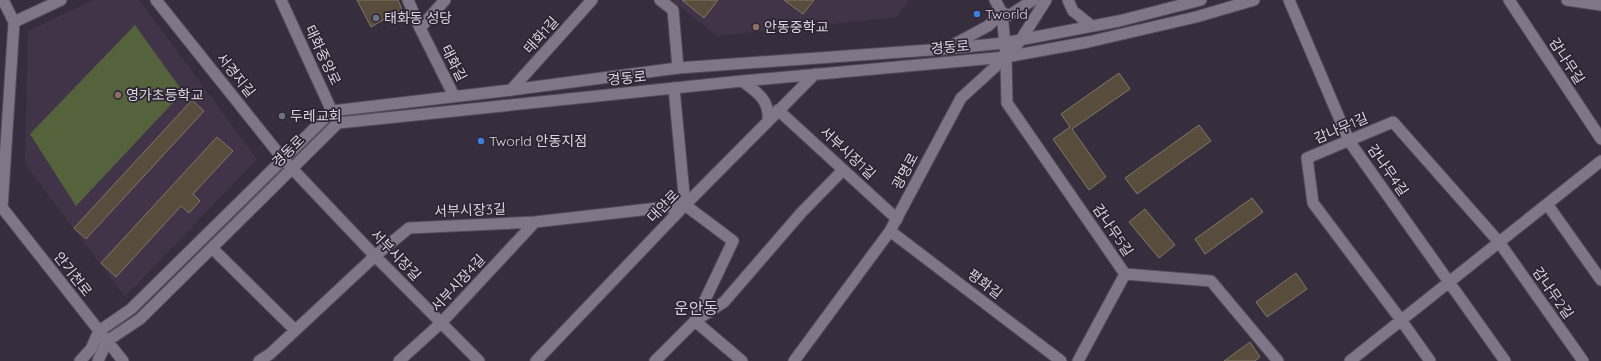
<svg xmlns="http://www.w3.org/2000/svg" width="1601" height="361" viewBox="0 0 1601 361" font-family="Quicksand,'Noto Sans KR',sans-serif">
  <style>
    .built { fill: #413449 }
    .green { fill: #55633d }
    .building { fill: #584d3d; stroke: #827666 }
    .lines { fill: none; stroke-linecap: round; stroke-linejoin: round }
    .minor-casing { stroke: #544c59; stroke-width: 13 }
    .tertiary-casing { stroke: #544c59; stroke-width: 13 }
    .minor { stroke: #807687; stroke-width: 11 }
    .tertiary { stroke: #807687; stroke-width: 11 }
    .shop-dot { fill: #3f7fe0; stroke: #2d2533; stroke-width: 1.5 }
    .worship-dot { fill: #6b7280; stroke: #2d2533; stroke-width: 1.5 }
    .education-dot { fill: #8d6e63; stroke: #2d2533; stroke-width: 1.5 }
    .labels { text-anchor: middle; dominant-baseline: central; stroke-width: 3.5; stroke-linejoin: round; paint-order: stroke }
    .poi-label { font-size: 14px; fill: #dcd6e0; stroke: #2d2533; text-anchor: start }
    .street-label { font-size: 14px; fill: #dcd6e0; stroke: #2d2533 }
    .quarter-label { font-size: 16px; fill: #d9cee1; stroke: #2d2533 }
  </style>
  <rect width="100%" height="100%" fill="#372e3d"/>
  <path class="built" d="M94 0H139L257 159 125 297 25 164 28 31Z
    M672 0H909L897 17 717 36Z"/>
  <path class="green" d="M135 25 183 92 76 206 30 134Z"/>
  <path class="building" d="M357 0H398L402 9 371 27Z
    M682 0H718L704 18Z
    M784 0H814L803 14Z
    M1119 73 1130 89 1072 129 1106 177 1089 190 1053 139 1070 127 1061 114Z
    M192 100 204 111 86 239 74 228Z
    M1199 125 1211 141 1137 194 1125 178Z
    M217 137 233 151 193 194 200 201 189 213 181 206 116 277 101 263Z
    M1252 198 1263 212 1205 254 1195 239Z
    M1145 209 1175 245 1159 258 1129 222Z
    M1296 273 1307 289 1267 317 1256 302Z
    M1250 342 1260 357 1255 361H1224Z"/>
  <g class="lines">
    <g class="minor-casing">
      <path id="minor" d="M156 0 283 159 375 256 479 361
        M408 0 420 28 454 96
        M660 0 673 10 678 68
        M995 0 1002 13 1006 57 1007 103 1125 274 1211 281 1278 361
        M1289 0 1349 141 1505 361
        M1509 0 1601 139
        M1567 0 1601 5
        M14 22 61 0
        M420 28 445 0
        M674 88 685 205
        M511 90 592 0
        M778 110 897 219
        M1547 204 1601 280
        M2 208 14 22 3 0
        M890 231 1061 361
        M212 248 295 330
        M259 361 270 354 375 256 409 228 535 222 685 205
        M399 361 441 323 535 222
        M655 361 695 321 733 241 685 205
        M742 361 695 321 724 302 801 213 843 170
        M1078 361 1125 274
        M1350 361 1601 161
        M1430 361 1401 320 1313 203 1307 158 1393 122 1499 242 1583 361"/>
    </g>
    <g class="tertiary-casing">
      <path id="tertiary" d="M281 0 335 118
        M1068 0 1073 11 1092 26
        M949 47 988 26 1002 13 1010 15 1033 0
        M742 81C757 92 770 100 768 121
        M0 205 123 361
        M80 361 91 349 99 331 131 309 332 111 511 90 678 68 944 49 1004 43 1119 21 1201 0
        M98 361 107 341 140 319 338 123 742 81 1006 57 1088 42 1196 17 1254 0
        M536 361 685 205 815 74
        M794 361 890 231 961 98 1006 57 1020 41 1046 0"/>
    </g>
    <use href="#minor" class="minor"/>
    <use href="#tertiary" class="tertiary"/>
  </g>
  <g class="shop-dot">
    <circle cx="977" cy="14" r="4"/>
    <circle cx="481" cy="141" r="4"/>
  </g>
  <g class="worship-dot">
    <circle cx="376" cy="18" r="4"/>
    <circle cx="282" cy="116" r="4"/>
  </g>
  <g class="education-dot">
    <circle cx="756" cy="27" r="4"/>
    <circle cx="118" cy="95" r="4"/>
  </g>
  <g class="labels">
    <g class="poi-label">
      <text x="985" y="14">Tworld</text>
      <text x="384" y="18">태화동 성당</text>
      <text x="764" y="27">안동중학교</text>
      <text x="126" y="95">영가초등학교</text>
      <text x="290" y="116">두레교회</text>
      <text x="489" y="141">Tworld 안동지점</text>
    </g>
    <g class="street-label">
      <text transform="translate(541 35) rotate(-48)">태화1길</text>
      <text transform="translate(950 47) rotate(-5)">경동로</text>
      <text transform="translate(323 55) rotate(65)">태화중앙로</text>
      <text transform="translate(1567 61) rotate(57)">감나무길</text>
      <text transform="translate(454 63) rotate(63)">태화길</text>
      <text transform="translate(236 75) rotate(51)">서경지길</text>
      <text transform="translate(627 78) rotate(-6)">경동로</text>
      <text transform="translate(1341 128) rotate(-23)">감나무1길</text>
      <text transform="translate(288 151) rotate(-45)">경동로</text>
      <text transform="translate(848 153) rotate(43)">서부시장1길</text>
      <text transform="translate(1388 170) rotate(55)">감나무4길</text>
      <text transform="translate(905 171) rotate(-62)">광명로</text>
      <text transform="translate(663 206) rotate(-46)">대안로</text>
      <text transform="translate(470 210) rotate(-2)">서부시장3길</text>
      <text transform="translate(1113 230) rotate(56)">감나무5길</text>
      <text transform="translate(396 255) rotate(46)">서부시장길</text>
      <text transform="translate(73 274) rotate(52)">안기천로</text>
      <text transform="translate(458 283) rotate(-47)">서부시장4길</text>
      <text transform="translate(985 284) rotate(37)">평화길</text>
      <text transform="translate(1553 293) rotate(55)">감나무2길</text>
    </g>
    <g class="quarter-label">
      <text x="696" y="308">운안동</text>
    </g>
  </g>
</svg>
